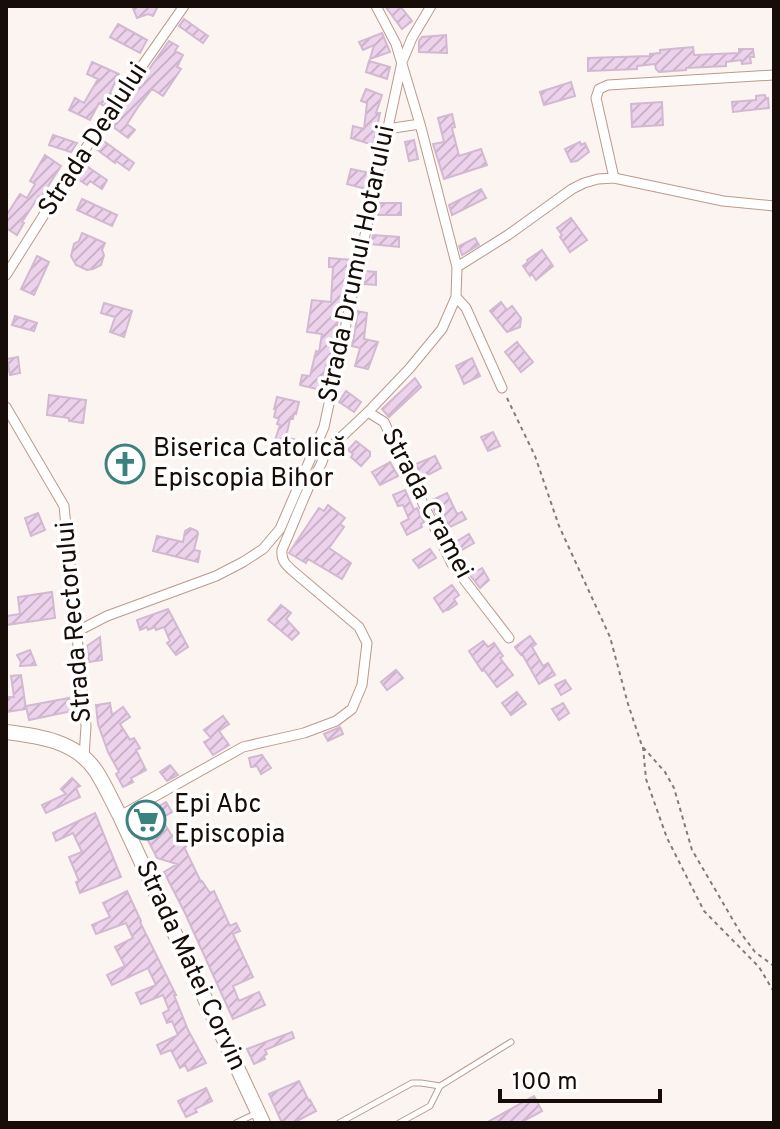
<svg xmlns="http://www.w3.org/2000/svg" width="780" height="1129" viewBox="0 0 780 1129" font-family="Overpass,sans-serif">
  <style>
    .building { fill: url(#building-hatch); stroke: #d2b8d1; stroke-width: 2 }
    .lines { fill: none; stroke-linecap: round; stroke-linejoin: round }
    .service-casing { stroke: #bb9a8c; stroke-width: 7 }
    .minor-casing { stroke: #bb9a8c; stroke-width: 11 }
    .primary-casing { stroke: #bb9a8c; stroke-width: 16 }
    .path { stroke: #847b78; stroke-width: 2; stroke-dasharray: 4 4; stroke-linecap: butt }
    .service { stroke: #fff; stroke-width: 5 }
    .minor { stroke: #fff; stroke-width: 9 }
    .primary { stroke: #fff; stroke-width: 14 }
    .labels { text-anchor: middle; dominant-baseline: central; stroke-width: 7; stroke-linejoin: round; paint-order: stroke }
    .street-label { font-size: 26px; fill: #170c08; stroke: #fff }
    .poi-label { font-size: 26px; fill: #170c08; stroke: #fff; text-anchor: start }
  </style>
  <defs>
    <pattern id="building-hatch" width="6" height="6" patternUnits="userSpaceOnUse" patternTransform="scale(2)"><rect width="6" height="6" fill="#ecd2eb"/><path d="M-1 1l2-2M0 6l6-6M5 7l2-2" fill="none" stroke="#cab3c8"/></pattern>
  </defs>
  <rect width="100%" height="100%" fill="#fbf4f1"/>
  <path class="building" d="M132 6H158L153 16 148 14 137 18Z
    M385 6H400L412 21 402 29Z
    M184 19 208 36 203 43 179 26Z
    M118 24 147 40 140 53 110 37Z
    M382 33 390 52 370 59 374 45 363 50 359 42Z
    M446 35 447 53 419 52V41L422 37Z
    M169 41 178 46 175 51 183 55 177 67 181 69 163 96 152 89 138 107 127 124 135 130 128 138 112 126 125 108 123 106Z
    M693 47 694 55 739 53V49H753L754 57H750L751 63 742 64 741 60 726 62V66L686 68V70L659 72 656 69 655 64 637 66V69L588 71V58L650 56V54L660 53V50Z
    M369 61 390 67 387 79 366 72Z
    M92 62 119 74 110 93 113 94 104 106 99 103 90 120 69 110 75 98 84 103 98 79 87 74Z
    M571 82 575 96 544 105 540 92Z
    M366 89 382 95 376 113H380L373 145 351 138 353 126 364 129 367 103 361 101Z
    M765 95 766 99 768 98 769 108 733 112 732 102 756 100V96Z
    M662 102 663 125 632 127 631 104Z
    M452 114 455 127 452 128 459 156 481 149 487 165 444 179 433 144 444 142 438 118Z
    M53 135 77 143 71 152 49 145Z
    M101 139 134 163 129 170 116 161 115 163 95 148Z
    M414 140 418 159 409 161 405 142Z
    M580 142 581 145 585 143 589 152 577 161 571 162 565 149Z
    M45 155 61 166 41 197 39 196 22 222 24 223 17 235 6 228V216L20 194 27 198 35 184 30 181Z
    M85 165 107 180 102 189 90 181 87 185 76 178Z
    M351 169 370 173 366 189 347 184Z
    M481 189 486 198 452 215 449 205Z
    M82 199 117 215 112 226 77 210Z
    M380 203H401V215H378Z
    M571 218 587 240 570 252 560 237 562 235 557 228Z
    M82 233 105 243 102 250 104 255 101 265 93 269 87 270 76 265 71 256 74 244 79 241Z
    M373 235 399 237V247L371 244Z
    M475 238 479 245 462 255 459 246Z
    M542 250 553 266 536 280 532 274 530 276 523 266 528 262 527 260Z
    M37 256 49 262 34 295 21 289Z
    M329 258 352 260 349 276H346L344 300H341L333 351 329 366 326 365 321 390 300 385 302 375 310 376 316 351 319 352 322 334 307 332 312 300 331 302 333 267H329Z
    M365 271 376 272V285L364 284Z
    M501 302 507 310 512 306 521 318 520 327 507 332 490 311Z
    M104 303 132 311 124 337 110 332 115 317 101 313Z
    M357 311 367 313 364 339 378 342 368 369 355 366 360 348 352 346 356 325Z
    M15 316 37 323 34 331 12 325Z
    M517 342 533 362 521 372 505 352Z
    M18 357 20 373 10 375 7 359Z
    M472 358 480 376 464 384 456 366Z
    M415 378 421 387 389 417 382 409Z
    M346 391 361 402 354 412 339 402Z
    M49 395 86 400 83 423 69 421V418L47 415Z
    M277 397 299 402 296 414 294 413 293 419H290L286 437 303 442 299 454 273 446 280 425 277 424 279 419 274 417 276 409H274Z
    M493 432 500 446 488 451 481 437Z
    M356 441 370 452V456L361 466 351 457 353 454 348 450Z
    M435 456 441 468 422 478 416 464Z
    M390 462 398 476 380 485 372 472Z
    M405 490 414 510 417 508 424 522 421 524 422 527 407 535 401 523 409 519 403 505 398 506 393 495Z
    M447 493 457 514 462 512 466 519 450 527 442 513 437 516 430 501Z
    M328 505 345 518 340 524 344 527 329 548 351 563 342 579 308 559 306 563 289 553 319 508 324 511Z
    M38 513 45 530 31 536 25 518Z
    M190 528 197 531 198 534 194 550 200 551 198 562 153 551 157 536 183 542 185 531Z
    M469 534 474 543 455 554 451 545Z
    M430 549 436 558 419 568 413 560Z
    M482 568 489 580 480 588 470 575Z
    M452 585 459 595 454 599 457 604 448 610 447 609 443 612 434 598Z
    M52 592 55 618 6 625V616L20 614 18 597Z
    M281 605 291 613 286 619 299 633 292 640 268 620Z
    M168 609 188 647 176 655 167 643 170 641 164 627 156 630 155 627 148 630 147 627 140 630 137 620Z
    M530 636 536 644 532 647 543 666 548 663 555 675 539 684 522 654 521 655 515 647Z
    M100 637 102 660 89 662 87 646Z
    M483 641 488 647 494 643 503 656 500 658 513 675 497 687 484 670 482 671 469 651Z
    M30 650 36 665 20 666 21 662 17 655Z
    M396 670 403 678 387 690 381 682Z
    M21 675 26 709 6 712V697H14L11 676Z
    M565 680 571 689 561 695 555 685Z
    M517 692 526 704 511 715 502 703Z
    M69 698 72 711 29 720 26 706Z
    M110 703 112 715 123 707 130 717 120 724 130 740 134 738 140 748 136 750 146 770 131 778 133 782 123 787 116 774 119 772 108 752 98 724 96 705Z
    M563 703 569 713 559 720 552 709Z
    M223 716 229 724 219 731 229 745 213 755 204 742 211 738 204 730Z
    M340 727 343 734 328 741 324 734Z
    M262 755 271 768 261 774 257 766 251 767 249 758Z
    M170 765 178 775 167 781 160 772Z
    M72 778 80 786 76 788 80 797 46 813 42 805 66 794 61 789Z
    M166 802 172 812 161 818 172 836 181 831 187 843 185 849 201 882 202 881 210 893 214 891 230 926 236 923 240 931 233 934 253 977 233 986 239 1001 259 992 265 1005 233 1019 185 913 164 872 177 864 157 858 137 819Z
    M95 813 121 877 80 893 76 882 79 881 69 857 82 852 73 833 56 841 53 833Z
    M127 891 141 921 140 922 176 995H174L188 1030 206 1063 188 1071 185 1065 180 1068 171 1050 161 1054 157 1045 178 1035 172 1021 167 1023 163 1013 169 1010 163 995 141 1004 136 993 156 985 148 968 112 985 107 975 125 966 115 947 133 938 126 923 96 934 92 925 110 917 103 903Z
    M292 1032 294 1038 265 1050 267 1054 264 1056 265 1059 254 1064 247 1049Z
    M299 1081 309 1101 310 1100 316 1111 293 1123H282L269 1094Z
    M206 1088 212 1101 195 1109 197 1112 186 1117 178 1101Z
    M534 1096 542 1111 520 1123H486Z"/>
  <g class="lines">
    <g class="service-casing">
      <path id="service" d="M236 1123 257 1113
        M339 1123 412 1083H421L440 1086
        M399 1123 430 1106 440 1086 511 1042"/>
    </g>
    <g class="minor-casing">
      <path id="minor" d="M387 129 420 124
        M614 178 596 98 599 89 608 85 774 75
        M457 267 508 235 572 189 584 183 598 179 614 178 723 201 774 206
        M6 275 98 129 184 6
        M456 297 466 308 502 388
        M6 407 64 506 86 726 84 757
        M368 412 384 422 452 564 509 638
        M315 452 324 450 334 444 368 412 409 369 442 329 456 297 457 267 420 124 396 44 376 6
        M76 632 107 616 216 576 243 562 263 549 280 529 324 427 402 62 412 38 431 6
        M120 816 243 747 304 733 336 721 352 709 362 685 367 643 359 627 294 572C286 565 281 561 282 550 292 527 301 504 311 482 315 474 321 467 323 459L320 455 315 452"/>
    </g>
    <g class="primary-casing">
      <path id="primary" d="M6 732C39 736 76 741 96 771 105 785 112 801 120 816L263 1123"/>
    </g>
    <path class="path" d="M507 398 535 456 559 526 610 637 628 704 642 746 665 772 674 788 692 850 740 932 755 952 774 966
      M643 747 646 779 667 838 704 911 759 967 774 992"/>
    <use href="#service" class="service"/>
    <use href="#minor" class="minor"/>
    <use href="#primary" class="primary"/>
  </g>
  <defs>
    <g id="church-ring" transform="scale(2)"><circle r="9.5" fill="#fff" stroke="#3a827d" stroke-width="1.5"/><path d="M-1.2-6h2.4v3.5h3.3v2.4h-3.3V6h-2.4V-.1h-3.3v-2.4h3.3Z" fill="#3a827d"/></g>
    <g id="supermarket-ring" transform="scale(2)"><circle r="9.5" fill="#fff" stroke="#3a827d" stroke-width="1.5"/><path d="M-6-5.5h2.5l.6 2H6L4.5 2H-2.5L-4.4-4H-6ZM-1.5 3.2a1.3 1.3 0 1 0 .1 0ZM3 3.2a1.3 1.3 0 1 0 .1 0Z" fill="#3a827d"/></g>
  </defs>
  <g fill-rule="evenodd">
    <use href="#church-ring" x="125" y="464"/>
    <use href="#supermarket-ring" x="146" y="820"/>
  </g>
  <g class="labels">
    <g class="street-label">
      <text transform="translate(94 140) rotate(-57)">Strada Dealului</text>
      <text transform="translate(358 264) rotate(-78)">Strada Drumul Hotarului</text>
      <text transform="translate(426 504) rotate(62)">Strada Cramei</text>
      <text transform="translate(75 622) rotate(-95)">Strada Rectorului</text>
      <text transform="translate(190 966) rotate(65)">Strada Matei Corvin</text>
    </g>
    <g class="poi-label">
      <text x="153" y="449">Biserica Catolică<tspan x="153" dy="30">Episcopia Bihor</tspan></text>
      <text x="174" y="805">Epi Abc<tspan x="174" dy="30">Episcopia</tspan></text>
    </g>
  </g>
  <rect width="780" height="1129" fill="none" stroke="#170c08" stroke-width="16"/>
  <path d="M500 1089v12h160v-12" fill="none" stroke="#170c08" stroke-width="4"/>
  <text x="512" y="1089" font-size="24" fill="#170c08" stroke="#ffffff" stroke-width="6" paint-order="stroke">100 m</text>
</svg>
